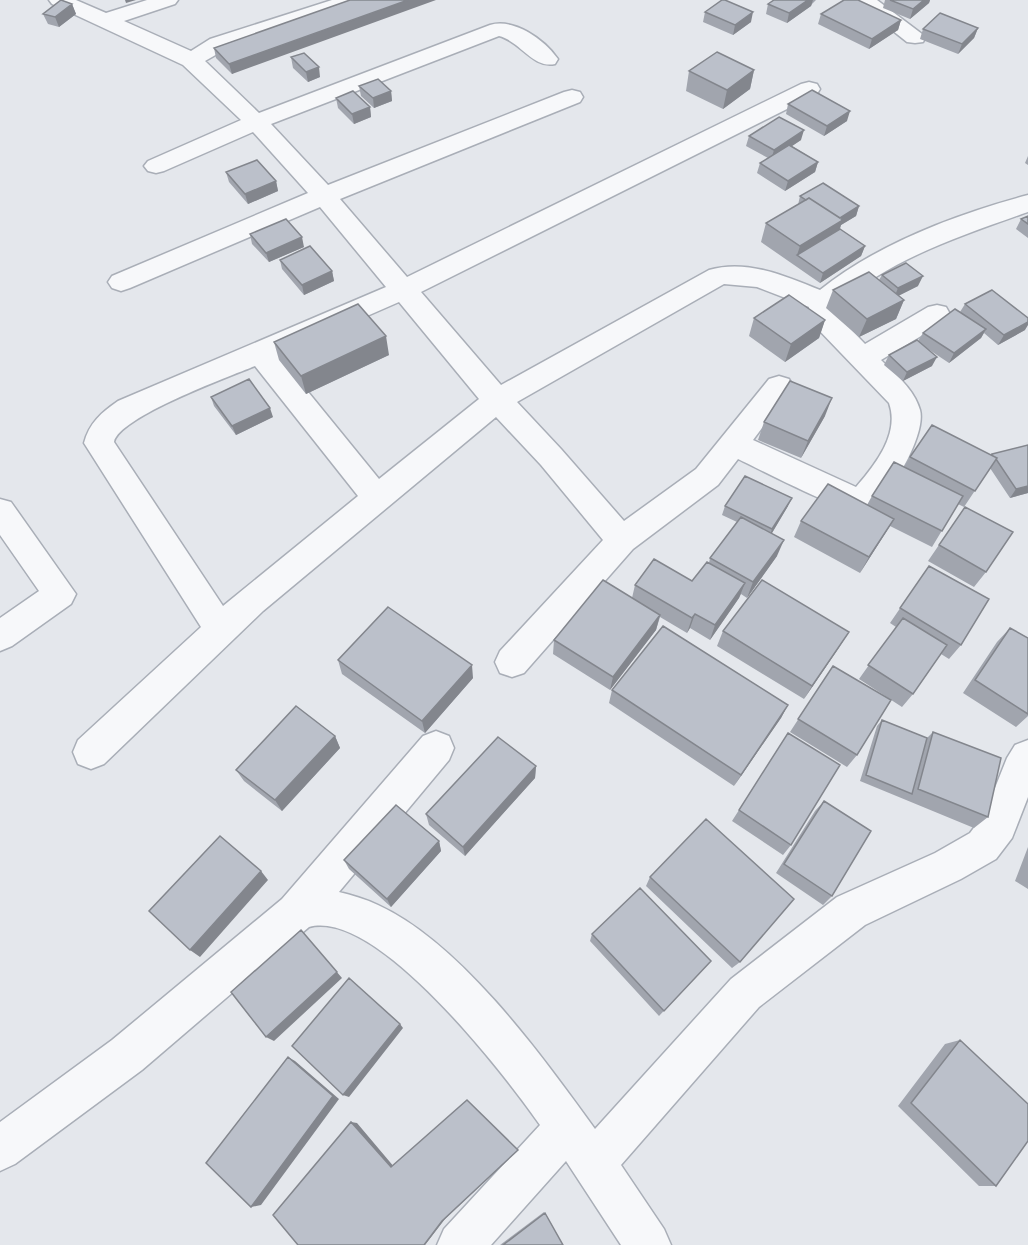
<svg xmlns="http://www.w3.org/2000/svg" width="1028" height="1245" viewBox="0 0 1028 1245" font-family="Lato,sans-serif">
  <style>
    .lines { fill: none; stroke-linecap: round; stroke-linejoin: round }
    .street-casing { stroke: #a9aeb7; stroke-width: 3 }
    .street { fill: #f7f8fa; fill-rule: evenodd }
    .wall { fill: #a1a5ae }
    .shaded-wall { fill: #83868d }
    .building { fill: #bbc0ca; stroke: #83868d; stroke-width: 1.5 }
  </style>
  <rect width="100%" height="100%" fill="#e4e7ec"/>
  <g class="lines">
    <g class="street-casing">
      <path id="street" d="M49 0H76L106 13 147 0H178L175 4 124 21 191 51 210 39 332 0H363L360 4 226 49 205 61 259 113 490 25C514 18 544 39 558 59L555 64C533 69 520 41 499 36L271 124 328 185 564 92 572 90 580 92 583 97 580 102 340 199 407 277 801 84 809 82 817 84 820 89 817 94 421 292 501 385 709 270C747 259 785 276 820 290 877 244 957 214 1028 195V212C960 236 892 258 836 306L837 315 865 344 928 307 937 305 946 307 950 314 946 321 881 360C896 375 914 389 920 410 927 435 886 508 860 512 846 514 757 468 738 459L718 485 633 549 524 673 512 677 500 673 495 662 500 651 603 540 541 465 496 417 263 611 104 764 91 769 78 764 73 752 78 740 201 627 84 443C89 423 102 412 118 401L386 287 320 207 130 288 121 291 112 288 108 282 112 276 308 193 253 132 164 171 156 173 148 171 144 166 148 161 241 120 183 65 52 4ZM724 284 757 287 809 307V311L815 326 889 403C900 434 875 465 856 487L753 440 793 386 789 379 779 376 769 379 696 469 624 521 561 449 517 402ZM399 302 479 399 379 479 278 355ZM255 366 358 496 223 606 114 442C119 417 228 377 255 366Z
        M854 0H877L926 37 923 42 915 43 907 42Z
        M0 499 11 502 76 594 71 604 12 646 0 651V618L39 591 0 535Z
        M436 731 449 736 454 748 449 760 339 892C352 895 365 899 378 905 461 943 542 1056 595 1129L731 979 837 897 935 853 970 833 985 813 1007 758 1015 745 1028 740V797L1012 838 996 859 961 879 865 925 759 1007 621 1165 664 1229 671 1245H621L566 1161 491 1245H437L444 1229 540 1125C505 1075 377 908 309 927L142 1070 15 1164 0 1171V1122L112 1040 282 899 423 736Z"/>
    </g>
    <use href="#street" class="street"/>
  </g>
  <path class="wall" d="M350 0 232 74 216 58 214 48Z
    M774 0H816L812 4 811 6 787 23 766 14 768 4Z
    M885 0H930L929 3 910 19 883 8Z
    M72 4 76 14 59 27 48 24 43 14Z
    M705 12 751 22 733 35 703 22Z
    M821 14 901 20 898 30 869 49 818 24Z
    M978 28 974 38 958 54 920 39 923 29Z
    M291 57 320 77 308 82 293 68Z
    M754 70 750 89 723 109 686 91 689 71Z
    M359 86 391 91 392 101 374 108 361 96Z
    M336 98 370 107 371 117 354 124 338 108Z
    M788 104 847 121 824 136 786 114Z
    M749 136 801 140 792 146 818 162 815 172 785 191 757 173 760 163 768 158 746 146Z
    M1028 156V165L1025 163Z
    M226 172 276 181 278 191 248 204 229 182Z
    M800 196 859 206 856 216 841 225 840 229 865 246 861 256 820 283 761 242 766 223 798 205Z
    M1028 216V238L1016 229 1021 219Z
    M250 234 304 247 269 262 252 244Z
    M280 260 332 271 334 281 304 295 282 269Z
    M882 275 918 286 898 296 904 300 896 319 859 337 826 308 833 290 879 280Z
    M965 304 1025 330 998 345 984 333 981 338 949 363 925 347 932 366 903 381 884 365 889 355 918 341 923 333 960 312Z
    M754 318 825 320 819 338 785 362 749 336Z
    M274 342 389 355 306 394 279 360Z
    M211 397 273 417 236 435 214 406Z
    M825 416 801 458 758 440 764 422Z
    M992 454 1028 493 1010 498 990 468 964 507 958 504 932 547 890 526 860 573 794 537 801 521 867 505 872 496 904 467 910 457 991 455Z
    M725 506H788L772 533 777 556 747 598 741 594 739 598 710 640 690 628 687 633 660 617 656 630 610 690 553 654 554 640 632 598 635 585 692 581 709 563 710 558 737 522 722 515Z
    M965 507 986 572 974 587 928 561Z
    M929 566 961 645 949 659 941 654 913 694 902 707 859 679 896 627 890 623Z
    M1010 628 1028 638V716L1016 727 963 693 997 642Z
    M723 631 840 646 804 699 717 646Z
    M338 660 473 678 425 733 342 674Z
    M833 666 857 755 847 767 790 732Z
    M612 690 788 705 781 718 734 786 609 703Z
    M882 720 927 738 933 732 988 817 974 828 860 781 877 726Z
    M788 733 791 845 783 855 732 821Z
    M335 736 340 748 282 811 244 781 236 770Z
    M536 766 535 778 465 856 429 825 426 814Z
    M824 801 832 896 823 905 776 873 815 811Z
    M439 841 441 851 391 907 349 869 344 860Z
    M1028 847V889L1015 881Z
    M650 877 740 962 732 968 646 886Z
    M592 934 711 961 659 1016 590 941Z
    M960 1040 996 1186H979L898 1106 945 1044Z
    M544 1212 563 1245H500Z"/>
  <path class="shaded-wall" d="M125 0H136L126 3Z
    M408 0H436L232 74 229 64Z
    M808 0H813L811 6 787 23 789 13Z
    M924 0H930L929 3 910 19 913 9Z
    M72 4 76 14 59 27 55 17Z
    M753 12 751 22 733 35 735 25Z
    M901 20 898 30 869 49 872 39Z
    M978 28 974 38 958 54 962 44Z
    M319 67 320 77 308 82 306 72Z
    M754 70 750 89 723 109 727 90Z
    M391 91 392 101 374 108 373 98Z
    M370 107 371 117 354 124 352 114Z
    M850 111 847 121 824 136 827 126Z
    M804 130 801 140 771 160 774 150Z
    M818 162 815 172 785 191 788 181Z
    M276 181 278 191 248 204 245 194Z
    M859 206 856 216 841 225 836 239 797 255 800 246 836 220Z
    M302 237 304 247 269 262 266 253Z
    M865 246 861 256 820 283 823 273Z
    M332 271 334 281 304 295 302 285Z
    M923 276 918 286 894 298 898 288Z
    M904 300 896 319 859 337 867 319Z
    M825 320 819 338 785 362 791 344Z
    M1028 322V325L1025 330 998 345 1004 335Z
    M986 329 981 338 949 363 954 353Z
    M386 336 389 355 306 394 301 376Z
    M937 357 932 366 903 381 907 372Z
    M832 398 825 416 801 458 808 441Z
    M270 408 273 417 236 435 232 426Z
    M1028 486V493L1010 498 1016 489Z
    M792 498 788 506 769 538 772 529Z
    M894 519 884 535 860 573 869 557Z
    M784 540 777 556 747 598 753 582Z
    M745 583 739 598 710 640 715 625Z
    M695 614 690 628 687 633 692 618Z
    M660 615 656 630 610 690 613 677Z
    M849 632 840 646 804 699 812 686Z
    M472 665 473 678 425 733 422 721Z
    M788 705 781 718 734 786 741 775Z
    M335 736 340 748 282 811 275 800Z
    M536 766 535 778 465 856 463 847Z
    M439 841 441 851 391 907 387 899Z
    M261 871 268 880 200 957 190 950Z
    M301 930 342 978 274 1041 266 1037Z
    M400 1024 403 1028 349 1097 343 1095Z
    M288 1057 295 1061 339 1099 261 1205 251 1207Z
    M351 1122 357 1123 395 1168 391 1167Z
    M518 1150 445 1219 425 1245H424L442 1221Z"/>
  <path class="building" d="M61 0 72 4 55 17 43 14Z
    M350 0H408L229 64 214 48Z
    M722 0H725L753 12 735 25 705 12Z
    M774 0H808L789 13 768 4Z
    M844 0H858L901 20 872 39 821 14Z
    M890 0H924L913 9Z
    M940 13 978 28 962 44 923 29Z
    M717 52 754 70 727 90 689 71Z
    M304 53 319 67 306 72 291 57Z
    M378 79 391 91 373 98 359 86Z
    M812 90 850 111 827 126 788 104Z
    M353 91 370 107 352 114 336 98Z
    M779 117 804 130 774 150 749 136Z
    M789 145 818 162 788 181 760 163Z
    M257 160 276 181 245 194 226 172Z
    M823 183 859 206 840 218 809 198 806 200 800 196Z
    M809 198 843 220 800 246 766 223Z
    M1028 216V224L1021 219Z
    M286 219 302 237 266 253 250 234Z
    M840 229 865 246 823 273 797 255Z
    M310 246 332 271 302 285 280 260Z
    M906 263 923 276 898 288 882 275Z
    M869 272 904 300 867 319 833 290Z
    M992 290 1028 318V322L1004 335 965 304Z
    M789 295 825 320 791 344 754 318Z
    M358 304 386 336 301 376 274 342Z
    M955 309 986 329 954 353 923 333Z
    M917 340 937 357 907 372 889 355Z
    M249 379 270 408 232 426 211 397Z
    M790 381 832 398 808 441 764 422Z
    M932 425 997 458 975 491 910 457Z
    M1028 445V486L1016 489 996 459 997 458 993 456 992 454Z
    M894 462 963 496 942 531 872 496Z
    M745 476 792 498 772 529 725 506Z
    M828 484 894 519 869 557 801 521Z
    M965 507 1013 532 986 572 939 545Z
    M741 517 784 540 753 582 710 558Z
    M654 559 692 581 707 562 745 583 715 625 695 614 692 618 635 585Z
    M929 566 989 599 961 645 900 608Z
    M603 580 660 615 613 677 554 640Z
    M762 580 849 632 812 686 723 631Z
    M388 607 472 665 422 721 338 660Z
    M903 618 947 645 913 694 868 665Z
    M663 626 788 705 741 775 612 690Z
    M1010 628 1028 638V714L975 680Z
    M833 666 891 700 857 755 798 719Z
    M296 706 335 736 275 800 236 770Z
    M882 720 927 738 912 794 866 775Z
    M933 732 1001 758 988 817 918 789Z
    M788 733 840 765 791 845 739 810Z
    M498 737 536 766 463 847 426 814Z
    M824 801 871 831 832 896 784 864Z
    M396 805 439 841 387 899 344 860Z
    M706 819 794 899 740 962 650 877Z
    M220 836 261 871 190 950 149 911Z
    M640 888 711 961 664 1011 592 934Z
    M301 930 337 972 266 1037 231 992Z
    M349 978 400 1024 343 1095 292 1046Z
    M960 1040 1028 1104V1141L996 1186 911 1103Z
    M288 1057 333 1096 251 1207 206 1163Z
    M467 1100 518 1150 442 1221 424 1245H298L273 1215 351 1122 391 1167Z
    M545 1213 563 1245H503Z"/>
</svg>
